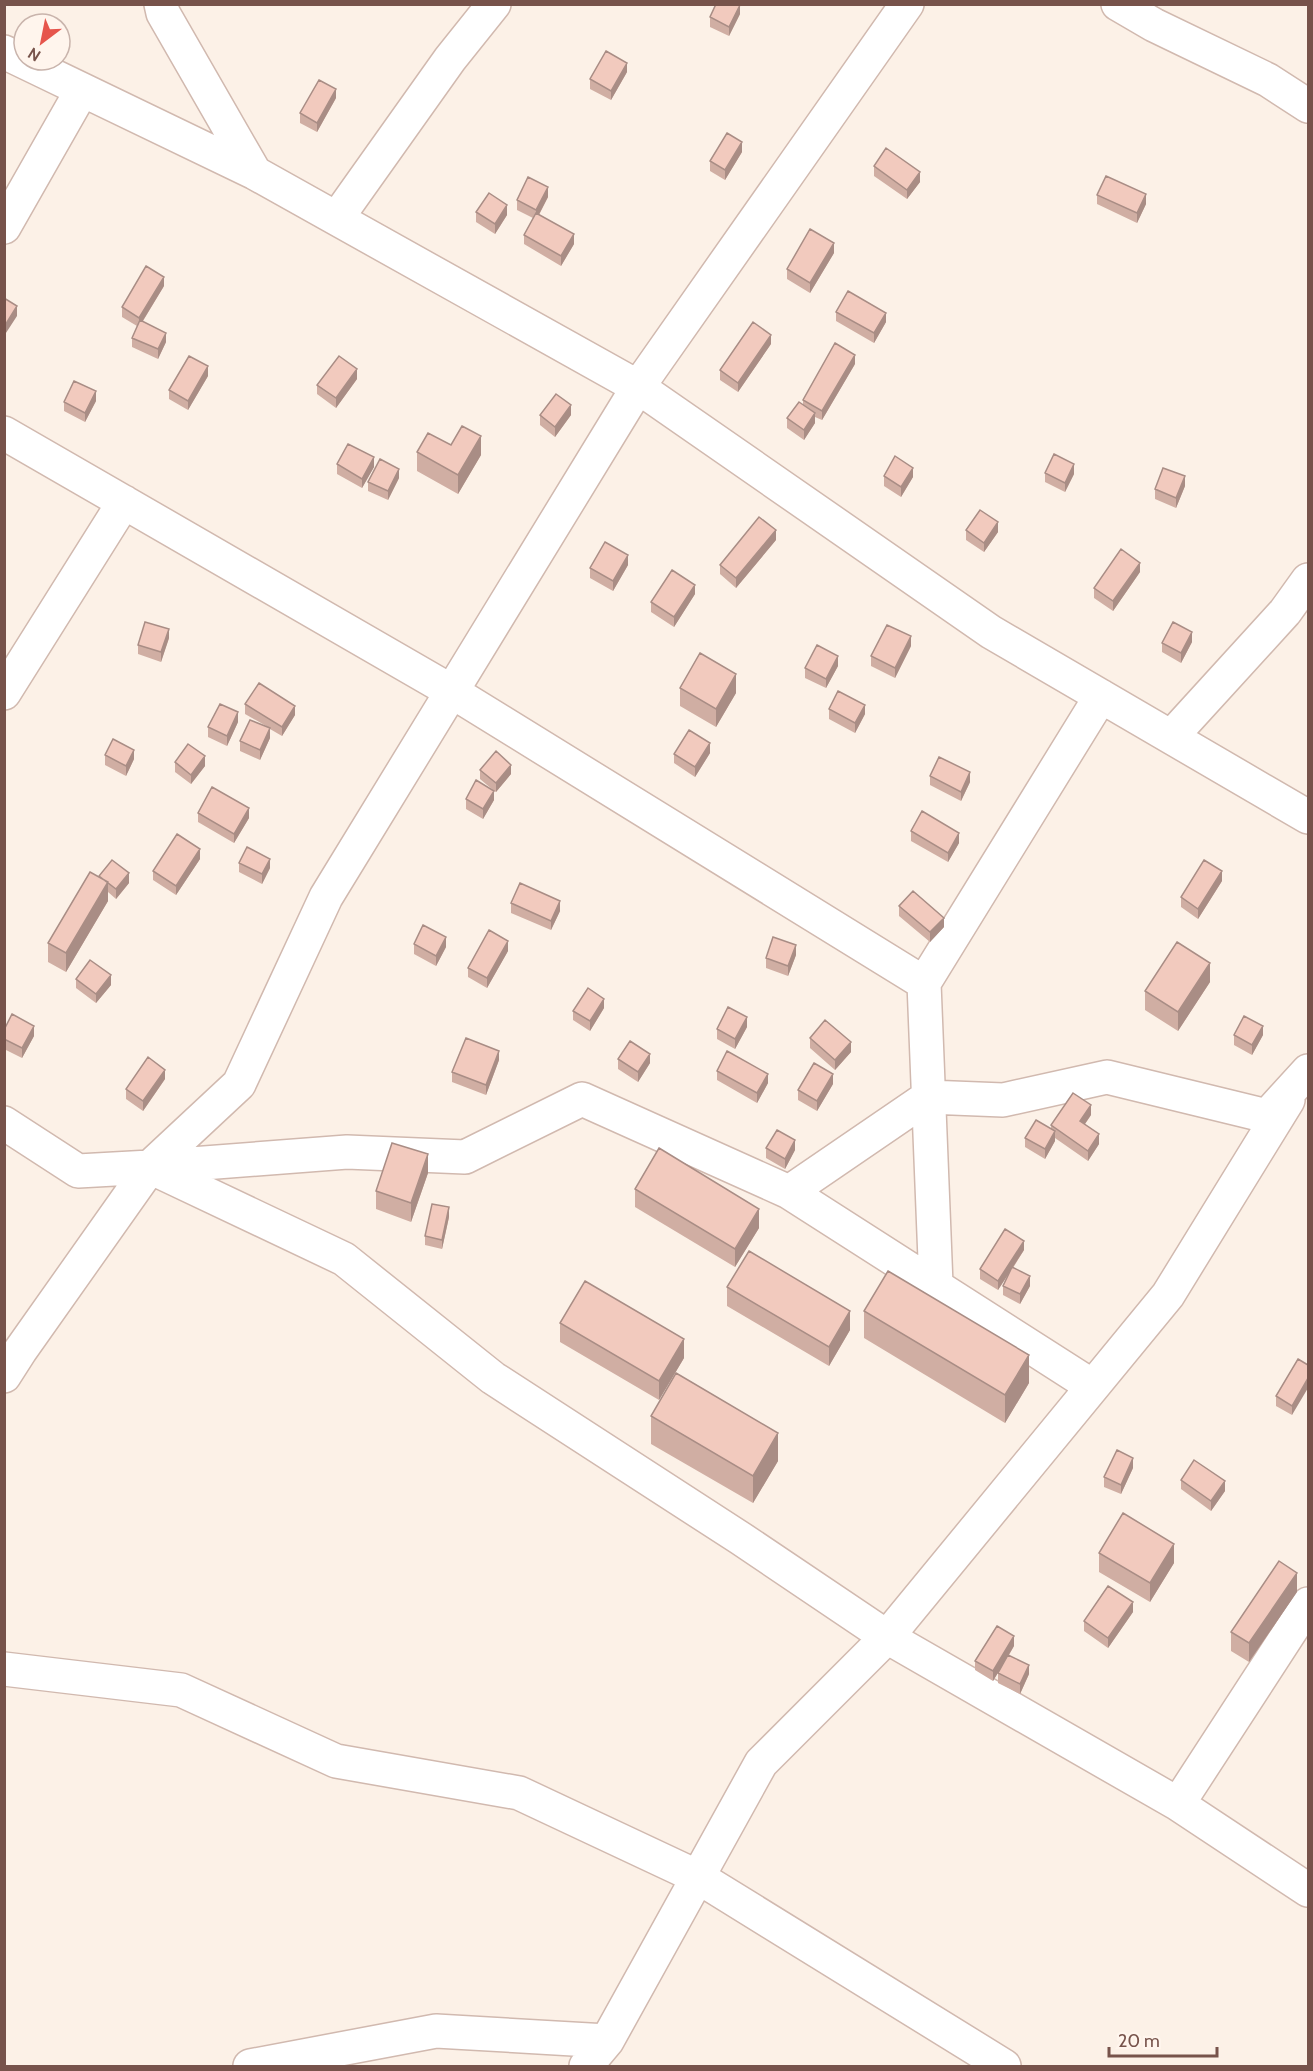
<svg xmlns="http://www.w3.org/2000/svg" width="1313" height="2071" viewBox="0 0 1313 2071" font-family="Cabin,sans-serif">
  <style>
    .lines { fill: none; stroke-linecap: round; stroke-linejoin: round }
    .minor-casing { stroke: #d1b9af; stroke-width: 36 }
    .minor { stroke: #fff; stroke-width: 33 }
    .wall { fill: #d0aea3 }
    .shaded-wall { fill: #a98d85 }
    .building { fill: #f2cabe; stroke: #a98d85; stroke-width: 1.5 }
  </style>
  <rect width="100%" height="100%" fill="#fcf1e7"/>
  <g class="lines">
    <g class="minor-casing">
      <path id="minor" d="M161 4 163 13 255 173
        M1118 4 1154 25 1268 80 1308 106
        M4 52 255 173 638 387 991 632 1308 817
        M337 218 450 59 494 4
        M4 227 82 90
        M4 433 451 691 924 983
        M4 693 124 502
        M1171 737 1285 612 1308 580
        M4 1123 78 1171 150 1167 344 1259 493 1378 740 1538 887 1637 1178 1804 1308 1890
        M152 1167 347 1152 465 1157 582 1099 789 1192 928 1097 1003 1100 1107 1077 1267 1116 1308 1071
        M789 1192 1092 1386
        M936 1285 924 983 1101 696
        M4 1376 20 1351 150 1167 239 1084 326 897 638 387 907 4
        M4 1669 181 1690 336 1761 519 1793 698 1877 1004 2066
        M1178 1804 1308 1604
        M250 2066 436 2031 607 2041
        M586 2066 607 2041 761 1763 887 1637 1168 1295 1288 1100"/>
    </g>
    <use href="#minor" class="minor"/>
  </g>
  <path class="wall" d="M740 14 729 36 710 27V17Z
    M627 72 611 100 590 89V79Z
    M336 98 317 132 300 123V113Z
    M742 152 725 180 710 171V161Z
    M874 166 920 182 907 199 874 176Z
    M1097 195 1146 204 1137 223 1097 204Z
    M548 197 539 215 574 244 561 266 524 244V235L533 218 517 210V200Z
    M476 212 507 215 495 234 476 222Z
    M834 253 810 293 787 279V269Z
    M164 286 143 321 166 342 158 359 132 347V338L137 326 122 317V307Z
    M836 312 886 322 874 343 836 321Z
    M771 344 738 392 720 380V370Z
    M855 364 822 420 815 417V423L804 440 787 428V418L803 404V400Z
    M208 376 188 410 169 399V390Z
    M357 379 336 408 317 394V385Z
    M96 401 85 422 64 411V402Z
    M540 415H571L555 437 540 425Z
    M451 445 481 455 458 494 417 471V452Z
    M337 464 374 467 362 488 337 474Z
    M1045 473 1074 474 1065 492 1045 482Z
    M884 476 913 477 901 497 884 486Z
    M399 478 388 500 368 491V482Z
    M1185 486 1176 508 1155 499V489Z
    M966 530 998 532 984 552 966 540Z
    M776 540 736 588 720 574V565Z
    M628 565 613 591 590 578V568Z
    M1140 572 1113 611 1094 598V588Z
    M695 594 674 627 651 612V602Z
    M169 638 161 662 138 654V645Z
    M1192 642 1181 663 1162 652V643Z
    M911 646 895 678 871 666V656Z
    M838 666 826 688 805 678V668Z
    M680 688 736 693 716 727 680 706Z
    M245 704 295 715 282 736 270 729V738L260 760 240 751V741L268 727 245 714Z
    M829 709 865 714 855 733 829 719Z
    M238 722 227 746 208 737V727Z
    M710 753 695 777 674 763V754Z
    M105 755 134 759 126 776 105 765Z
    M175 762 205 766 191 784 175 772Z
    M480 770 511 774 496 792 494 791V800L483 819 466 809V799L493 790 480 779Z
    M930 776 970 782 961 801 930 785Z
    M198 813 249 818 234 843 198 822Z
    M911 831 959 843 948 862 911 841Z
    M200 859 176 895 153 880V871Z
    M239 863 270 868 262 884 239 872Z
    M99 877 129 883 116 899 108 892V901L66 972 48 962V943Z
    M1222 881 1198 919 1181 907V897Z
    M511 903 560 911 551 930 511 913Z
    M899 906 944 927 930 942 899 916Z
    M414 944 446 947 436 966 414 954Z
    M508 951 487 988 468 977V968Z
    M796 955 788 976 766 968V958Z
    M76 979 111 985 96 1003 76 988Z
    M1210 982 1178 1031 1145 1010V991Z
    M604 1008 590 1031 573 1020V1011Z
    M747 1027 735 1049 717 1039V1029Z
    M4 1030 34 1036 22 1058 4 1049Z
    M1234 1035H1263L1252 1055 1234 1045Z
    M810 1038 851 1052 835 1070 810 1048Z
    M618 1059 650 1063 638 1082 618 1069Z
    M499 1060 486 1095 452 1082V1072Z
    M717 1071 768 1083 757 1103 717 1080Z
    M165 1079 143 1111 126 1099V1089Z
    M833 1084 817 1111 798 1100V1090Z
    M1091 1115 1085 1124 1099 1144 1088 1161 1055 1138V1141L1045 1159 1025 1147V1138L1051 1129V1125Z
    M766 1148 795 1150 785 1169 766 1158Z
    M428 1173 411 1222 376 1209V1191Z
    M635 1189 759 1228 735 1267 635 1207Z
    M449 1217 442 1249 425 1245V1236Z
    M1024 1250 1013 1268 1030 1286 1020 1304 1003 1295V1286L1009 1273 998 1290 980 1279V1269Z
    M727 1287 850 1330 829 1366 727 1306Z
    M864 1311 1029 1383 1005 1423 864 1338Z
    M560 1323 684 1358 659 1400 560 1342Z
    M1298 1359 1292 1415 1276 1406V1396Z
    M651 1416 778 1461 753 1503 651 1444Z
    M1133 1468 1121 1494 1104 1487V1477Z
    M1181 1480 1225 1491 1211 1511 1181 1489Z
    M1099 1553 1174 1563 1150 1602 1099 1572Z
    M1297 1592 1249 1662 1231 1651V1632Z
    M1133 1612 1108 1648 1084 1631V1621Z
    M1014 1646 1009 1655 1029 1674 1020 1694 998 1683V1673L1005 1661 993 1681 975 1670V1661Z"/>
  <path class="shaded-wall" d="M740 5V14L729 36V27Z
    M627 63V72L611 100V91Z
    M336 89V98L317 132V123Z
    M742 142V152L725 180V170Z
    M920 172V182L907 199V190Z
    M548 187V197L536 220V210Z
    M1146 194V204L1137 223V213Z
    M507 205V215L495 234V224Z
    M574 234V244L561 266V256Z
    M834 243V253L810 293V283Z
    M164 277V286L139 327V318Z
    M17 306V316L4 336V327Z
    M886 313V322L874 343V333Z
    M166 333V342L158 359V349Z
    M771 335V344L738 392V383Z
    M855 355V364L822 420V411Z
    M208 366V376L188 410V401Z
    M357 369V379L336 408V398Z
    M96 391V401L85 422V413Z
    M571 405V415L555 437V427Z
    M815 413V423L804 440V430Z
    M481 436V455L458 494V475Z
    M374 457V467L362 488V479Z
    M1074 464V474L1065 492V483Z
    M913 468V477L901 497V487Z
    M399 469V478L388 500V491Z
    M1185 476V486L1176 508V498Z
    M998 522V532L984 552V543Z
    M776 530V540L736 588V578Z
    M628 555V565L613 591V581Z
    M1140 563V572L1113 611V601Z
    M695 585V594L674 627V617Z
    M169 629V638L161 662V652Z
    M1192 632V642L1181 663V653Z
    M911 636V646L895 678V668Z
    M838 656V666L826 688V679Z
    M736 674V693L716 727V709Z
    M865 705V714L855 733V723Z
    M295 706V715L282 736V727Z
    M238 712V722L227 746V736Z
    M270 728V738L260 760V750Z
    M710 743V753L695 777V767Z
    M134 750V759L126 776V766Z
    M205 756V766L191 784V775Z
    M511 765V774L496 792V783Z
    M970 772V782L961 801V792Z
    M494 791V800L483 819V809Z
    M249 808V818L234 843V834Z
    M959 833V843L948 862V853Z
    M200 849V859L176 895V886Z
    M270 859V868L262 884V874Z
    M1222 871V881L1198 919V909Z
    M129 873V883L116 899V889Z
    M108 882V901L66 972V953Z
    M560 901V911L551 930V921Z
    M944 918V927L930 942V932Z
    M446 937V947L436 966V956Z
    M508 941V951L487 988V978Z
    M796 945V955L788 976V966Z
    M1210 963V982L1178 1031V1012Z
    M111 975V985L96 1003V994Z
    M604 999V1008L590 1031V1021Z
    M747 1017V1027L735 1049V1039Z
    M34 1026V1036L22 1058V1048Z
    M1263 1026V1035L1252 1055V1045Z
    M851 1042V1052L835 1070V1060Z
    M499 1051V1060L486 1095V1085Z
    M650 1054V1063L638 1082V1072Z
    M165 1070V1079L143 1111V1101Z
    M768 1074V1083L757 1103V1093Z
    M833 1074V1084L817 1111V1101Z
    M1091 1105V1115L1080 1131V1121Z
    M1055 1131V1141L1045 1159V1149Z
    M1099 1134V1144L1088 1161V1151Z
    M795 1140V1150L785 1169V1159Z
    M428 1154V1173L411 1222V1203Z
    M449 1207V1217L442 1249V1240Z
    M759 1209V1228L735 1267V1249Z
    M1024 1241V1250L998 1290V1281Z
    M1030 1276V1286L1020 1304V1294Z
    M850 1311V1330L829 1366V1347Z
    M684 1339V1358L659 1400V1381Z
    M1029 1355V1383L1005 1423V1395Z
    M1308 1378V1388L1292 1415V1406Z
    M778 1433V1461L753 1503V1476Z
    M1133 1458V1468L1121 1494V1485Z
    M1225 1481V1491L1211 1511V1501Z
    M1174 1544V1563L1150 1602V1583Z
    M1297 1573V1592L1249 1662V1643Z
    M1133 1602V1612L1108 1648V1638Z
    M1014 1636V1646L993 1681V1671Z
    M1029 1665V1674L1020 1694V1684Z"/>
  <path class="building" d="M716 4 740 5 729 27 710 17Z
    M606 51 627 63 611 91 590 79Z
    M319 80 336 89 317 123 300 113Z
    M727 133 742 142 725 170 710 161Z
    M886 148 920 172 907 190 874 166Z
    M1106 176 1146 194 1137 213 1097 195Z
    M528 177 548 187 536 210 517 200Z
    M489 193 507 205 495 224 476 212Z
    M536 213 574 234 561 256 524 235Z
    M810 229 834 243 810 283 787 269Z
    M146 266 164 277 139 318 122 307Z
    M848 291 886 313 874 333 836 312Z
    M4 298 17 306 4 327Z
    M140 320 166 333 158 349 132 338Z
    M753 322 771 335 738 383 720 370Z
    M835 343 855 355 822 411 803 400Z
    M189 356 208 366 188 401 169 390Z
    M339 356 357 369 336 398 317 385Z
    M74 381 96 391 85 413 64 402Z
    M556 394 571 405 555 427 540 415Z
    M799 402 815 413 804 430 787 418Z
    M462 426 481 436 458 475 417 452 428 433 451 445Z
    M348 444 374 457 362 479 337 464Z
    M1054 454 1074 464 1065 483 1045 473Z
    M895 456 913 468 901 487 884 476Z
    M380 459 399 469 388 491 368 482Z
    M1163 468 1185 476 1176 498 1155 489Z
    M980 510 998 522 984 543 966 530Z
    M759 517 776 530 736 578 720 565Z
    M605 542 628 555 613 581 590 568Z
    M1121 549 1140 563 1113 601 1094 588Z
    M672 570 695 585 674 617 651 602Z
    M145 622 169 629 161 652 138 645Z
    M1173 622 1192 632 1181 653 1162 643Z
    M887 625 911 636 895 668 871 656Z
    M817 645 838 656 826 679 805 668Z
    M700 653 736 674 716 709 680 688Z
    M259 683 295 706 282 727 245 704Z
    M838 691 865 705 855 723 829 709Z
    M220 704 238 712 227 736 208 727Z
    M250 720 270 728 260 750 240 741Z
    M689 730 710 743 695 767 674 754Z
    M113 739 134 750 126 766 105 755Z
    M188 744 205 756 191 775 175 762Z
    M496 751 511 765 496 783 480 770Z
    M939 757 970 772 961 792 930 776Z
    M476 780 494 791 483 809 466 799Z
    M212 787 249 808 234 834 198 813Z
    M922 811 959 833 948 853 911 831Z
    M177 834 200 849 176 886 153 871Z
    M247 847 270 859 262 874 239 863Z
    M112 860 129 873 116 889 99 876Z
    M1204 860 1222 871 1198 909 1181 897Z
    M90 872 108 882 66 953 48 943Z
    M520 883 560 901 551 921 511 903Z
    M913 891 944 918 930 932 899 906Z
    M423 925 446 937 436 956 414 944Z
    M489 930 508 941 487 978 468 968Z
    M773 937 796 945 788 966 766 958Z
    M1177 942 1210 963 1178 1012 1145 991Z
    M90 960 111 975 96 994 76 979Z
    M588 988 604 999 590 1021 573 1011Z
    M728 1007 747 1017 735 1039 717 1029Z
    M12 1014 34 1026 22 1048 4 1039V1030Z
    M1244 1016 1263 1026 1252 1045 1234 1035Z
    M825 1020 851 1042 835 1060 810 1038Z
    M466 1038 499 1051 486 1085 452 1072Z
    M630 1041 650 1054 638 1072 618 1059Z
    M727 1051 768 1074 757 1093 717 1071Z
    M148 1057 165 1070 143 1101 126 1089Z
    M814 1063 833 1074 817 1101 798 1090Z
    M1073 1093 1091 1105 1080 1121 1099 1134 1088 1151 1051 1125Z
    M1036 1120 1055 1131 1045 1149 1025 1138Z
    M777 1130 795 1140 785 1159 766 1148Z
    M392 1143 428 1154 411 1203 376 1191Z
    M659 1148 759 1209 735 1249 635 1189Z
    M432 1204 449 1207 442 1240 425 1236Z
    M1005 1229 1024 1241 998 1281 980 1269Z
    M749 1251 850 1311 829 1347 727 1287Z
    M1012 1267 1030 1276 1020 1294 1003 1286Z
    M888 1271 1029 1355 1005 1395 864 1311Z
    M585 1281 684 1339 659 1381 560 1323Z
    M1298 1359 1308 1365V1378L1292 1406 1276 1396Z
    M676 1373 778 1433 753 1476 651 1416Z
    M1117 1450 1133 1458 1121 1485 1104 1477Z
    M1194 1460 1225 1481 1211 1501 1181 1480Z
    M1123 1513 1174 1544 1150 1583 1099 1553Z
    M1279 1561 1297 1573 1249 1643 1231 1632Z
    M1108 1586 1133 1602 1108 1638 1084 1621Z
    M997 1626 1014 1636 993 1671 975 1661Z
    M1008 1655 1029 1665 1020 1684 998 1673Z"/>
  <rect width="1313" height="2071" fill="none" stroke="#77534b" stroke-width="12"/>
  <g transform="translate(42 42) rotate(212)"><circle r="28" fill="#fff5ed" stroke="#c9b4ac" stroke-width="1.5"/>
  <path d="M0-4.5L10 22L0 15L-10 22Z" fill="#e6554c"/>
  <text y="-9" font-size="16" font-weight="bold" text-anchor="middle" fill="#77534b">N</text>
  </g>
  <path d="M1109 2047v9h108v-9" fill="none" stroke="#77534b" stroke-width="3"/>
  <text x="1118" y="2047" font-size="18" fill="#77534b" stroke="#fff5ed" stroke-width="4.5" paint-order="stroke">20 m</text>
</svg>
